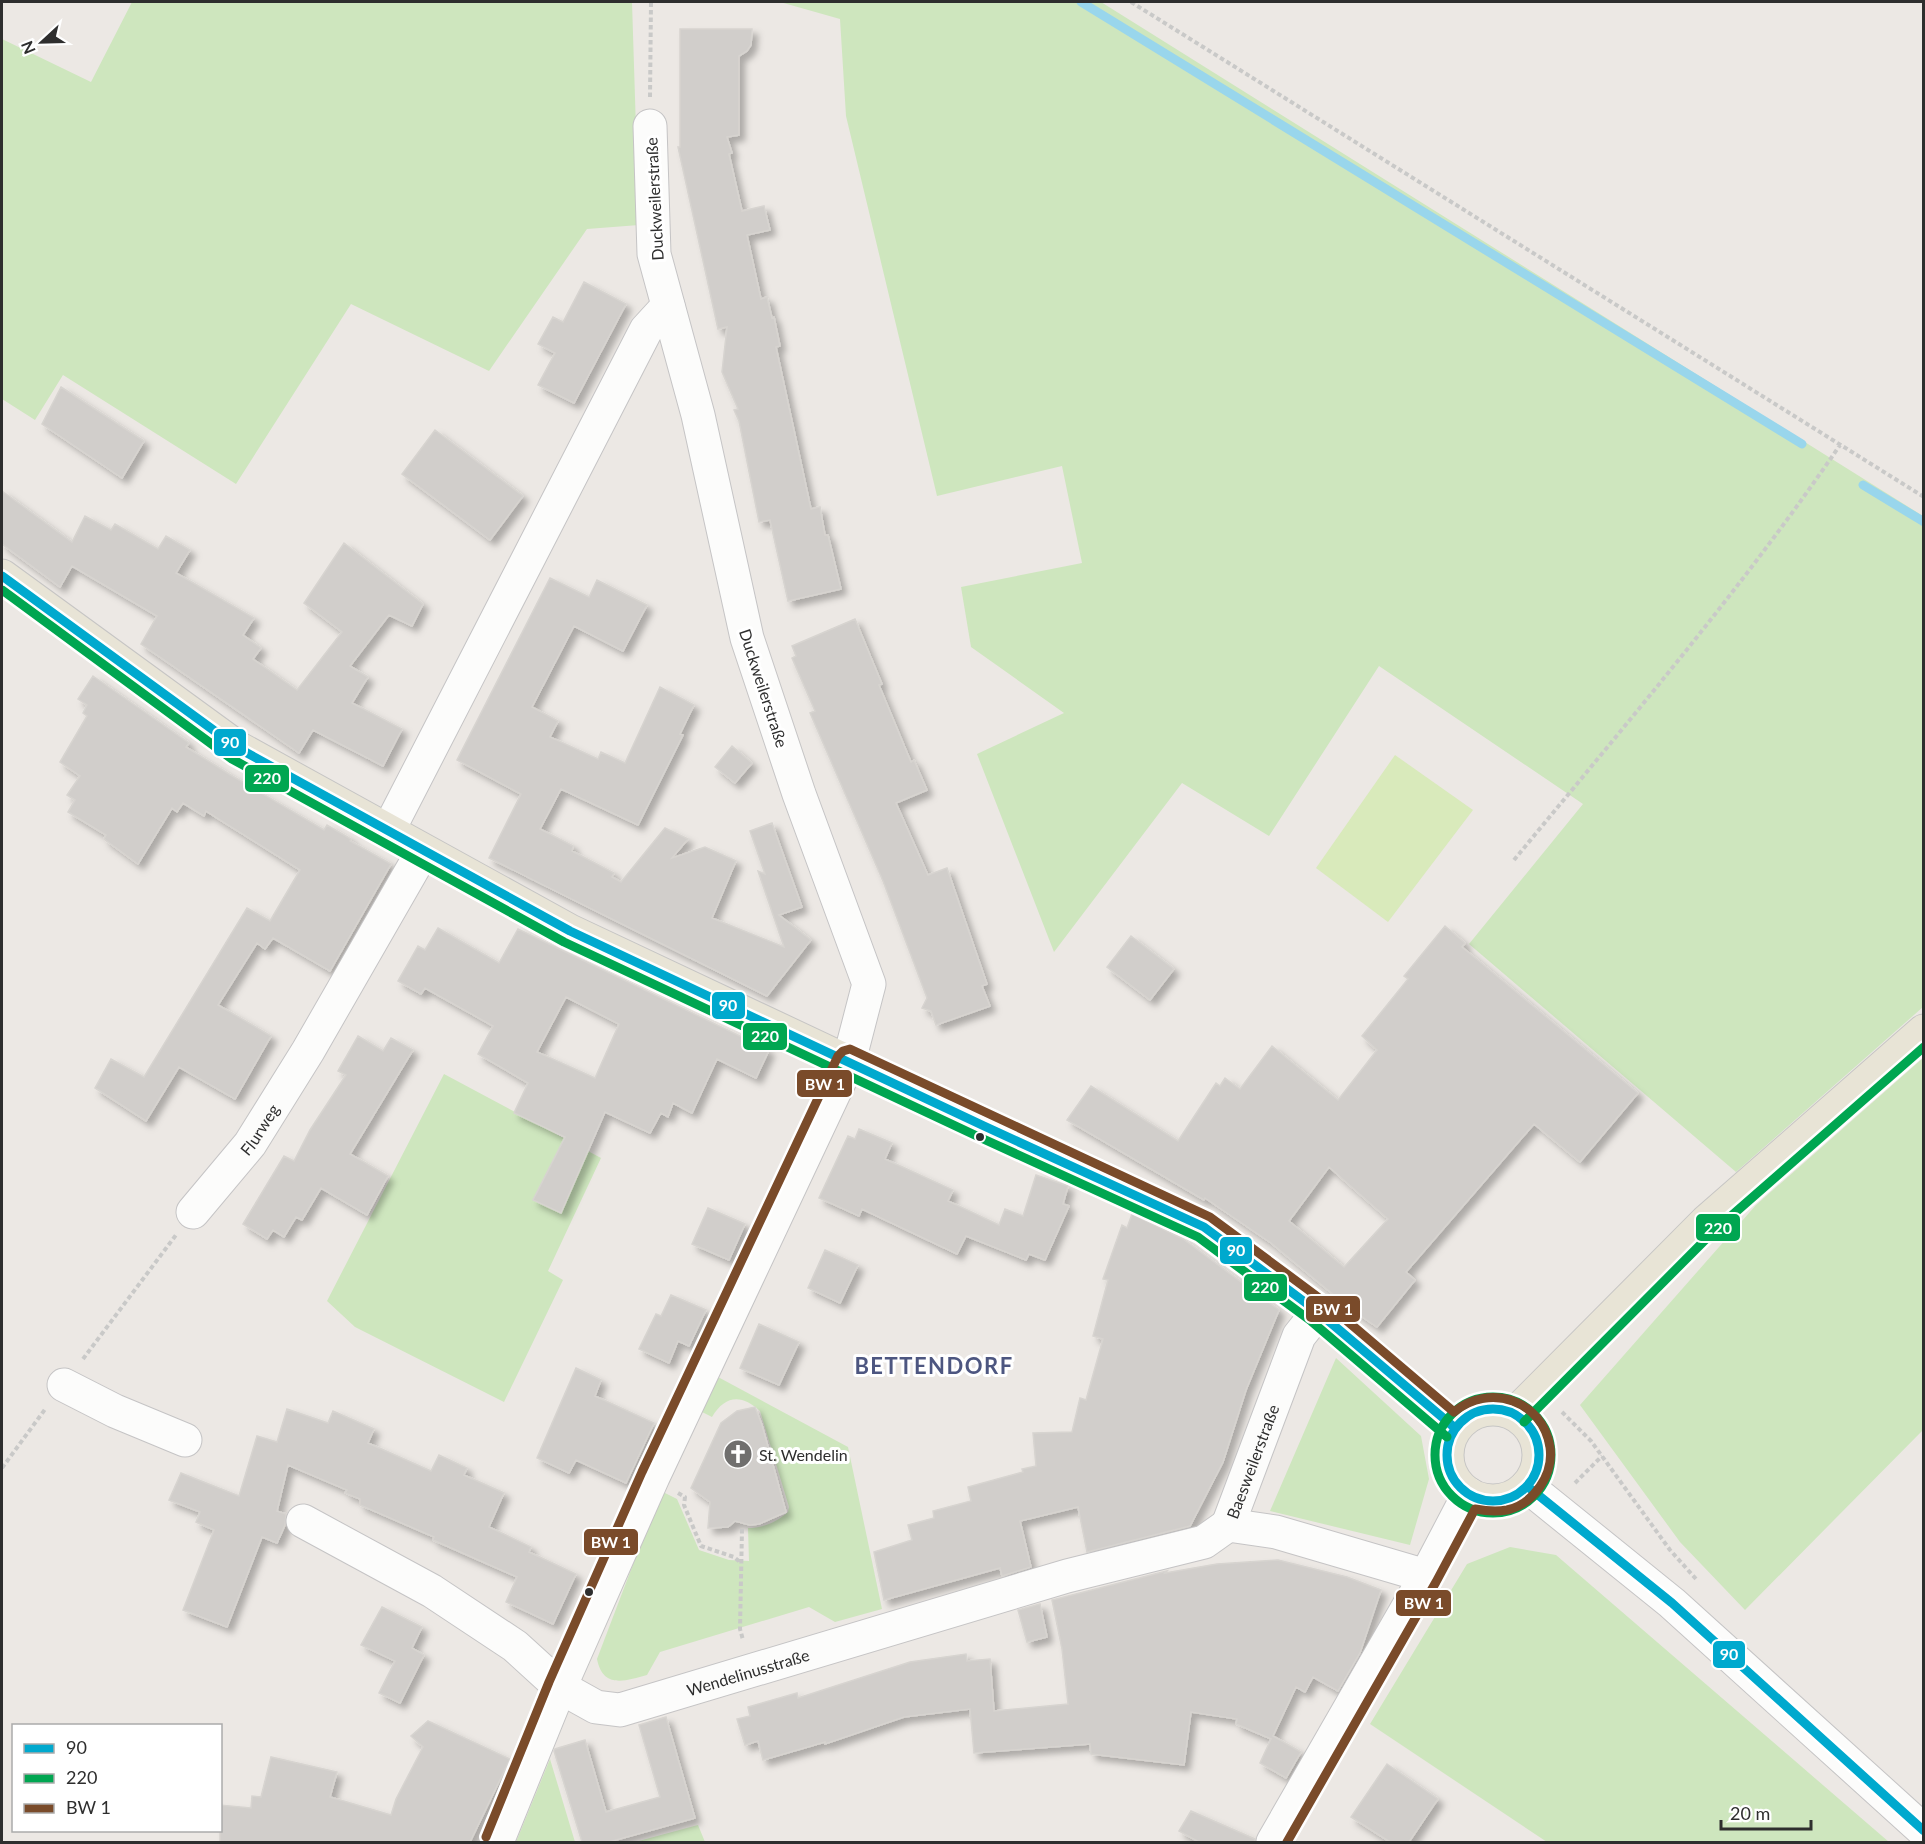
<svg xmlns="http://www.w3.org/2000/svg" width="1925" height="1844" viewBox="0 0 1925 1844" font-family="Lato,sans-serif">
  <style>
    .green { fill: #cee6be }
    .pitch { fill: #d9eabb }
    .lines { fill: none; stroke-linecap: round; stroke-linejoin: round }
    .stream { stroke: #99d6ec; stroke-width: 9 }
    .building { fill: #d1cecb; stroke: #d7d4d0; stroke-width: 1.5; fill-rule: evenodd; filter: url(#shadow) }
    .minor-casing { stroke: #c5c4c5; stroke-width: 35 }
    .major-casing { stroke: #c6c5c4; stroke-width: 35 }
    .path { stroke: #c9c9c8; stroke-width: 4; stroke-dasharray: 4.5 3; stroke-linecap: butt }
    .minor { stroke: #fcfcfb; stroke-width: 33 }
    .major { stroke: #e8e4d6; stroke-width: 33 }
    .bus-1-casing { stroke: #fff; stroke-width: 14 }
    .bus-2-casing { stroke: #fff; stroke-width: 14 }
    .bus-3-casing { stroke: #fff; stroke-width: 14 }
    .bus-1 { stroke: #00a9ce; stroke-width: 9 }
    .bus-2 { stroke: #00a651; stroke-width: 9 }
    .bus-3 { stroke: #7a4b2a; stroke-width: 9 }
    .bus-dot { fill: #2e2e2e; stroke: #fff; stroke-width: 2 }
    .labels { text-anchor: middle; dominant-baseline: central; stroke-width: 6; stroke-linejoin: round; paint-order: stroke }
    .street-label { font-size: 16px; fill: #2e2e2e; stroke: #fff }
    .poi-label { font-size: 16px; fill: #2e2e2e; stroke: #fff; text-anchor: start }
    .district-label { font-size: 22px; font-weight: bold; letter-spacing: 1.5px; fill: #4d5680; stroke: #fff }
    .line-badge { stroke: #fff; stroke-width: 2 }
    .badge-label { font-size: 16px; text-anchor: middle; font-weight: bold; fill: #fff }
  </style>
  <defs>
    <filter id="shadow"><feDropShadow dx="5.5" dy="5.5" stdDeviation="3" flood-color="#0004"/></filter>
  </defs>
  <rect width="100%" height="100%" fill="#ece8e4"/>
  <path class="green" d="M132 2H632L639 225 587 229 489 371 351 304 236 484 63 375 35 420 2 399V39L91 82Z
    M780 2H1101L1923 516V1007L1736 1172 1469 944 1583 804 1379 666 1269 836 1182 783 1054 952 977 754 1064 713 971 647 961 587 1082 563 1062 466 937 496 846 116 840 19Z
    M1923 1058V1430L1745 1610 1680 1542 1580 1405 1756 1205Z
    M444 1074 601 1158 548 1271 563 1280 504 1402 355 1327 327 1301Z
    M1336 1358 1421 1436 1429 1479 1410 1545 1270 1511Z
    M718 1377 848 1447 882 1609 835 1622 809 1607 660 1652 647 1675C625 1681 603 1689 597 1659L661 1491 677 1499 699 1550 729 1560 749 1561 748 1528C763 1528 777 1522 788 1512L789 1507 760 1411C742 1394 725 1395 712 1417L702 1412Z
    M1510 1547 1556 1555 1889 1842H1547L1370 1724 1467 1564Z
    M550 1759 575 1842H516Z
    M698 1825 705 1842H635Z"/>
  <path class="pitch" d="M1395 755 1473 810 1388 922 1316 868Z"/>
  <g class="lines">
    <path class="stream" d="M1081 2 1802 444
      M1863 485 1924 522"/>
  </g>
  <path class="building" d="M680 29H752L751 45 747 51 739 56V135L727 137 732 153 729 154 742 211 764 206 770 230 747 235 761 299 767 297 772 318 774 317 780 346 776 347 811 509 820 507 825 535H828L841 589 788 601 770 520 759 522 739 421 734 410 738 409 722 372 727 327 718 329 678 147H680Z
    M584 282 626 304 574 403 538 385 555 353 538 344 553 317 563 322Z
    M61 387 144 441 122 478 42 424Z
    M435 430 523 496 490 540 402 474Z
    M2 491 72 542 85 516 111 530 115 524 158 549 166 536 190 550 176 573 254 618 243 635 261 648 253 659 297 690 342 632 304 603 344 543 423 604 412 626 389 615 350 666 368 677 352 703 402 729 383 766 313 730 299 753 141 644 157 616 72 566 60 587 2 544Z
    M550 578 589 597 597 580 647 605 623 651 574 626 532 707 558 721 550 737 598 759 601 752 625 763 660 687 694 705 680 734 683 735 638 825 561 789 540 829 573 846 572 851 614 873 612 877 621 882 665 828 688 839 672 858 705 847 736 861 712 918 784 947 758 871 765 874 750 831 772 823 802 907 779 915 811 940 767 996 489 858 521 794 457 760Z
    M855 619 882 684 879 685 911 762 914 760 927 790 896 803 928 875 947 868 987 984 982 986 990 1006 936 1025 931 1011 922 1008 927 998 912 958 883 881 810 713 815 711 792 658 796 656 792 646Z
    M93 676 189 743 186 747 229 774 324 830 327 825 351 839 350 841 391 864 330 971 273 938 265 949 257 943 218 1005 271 1036 235 1099 179 1067 146 1121 95 1088 111 1059 144 1077 247 908 270 921 300 870 206 811 204 816 183 803 177 812 172 808 138 864 104 839 106 835 68 812 75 800 67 795 80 776 60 762 87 716 83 713 87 705 78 699Z
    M732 746 752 763 735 783 715 767Z
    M1445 926 1465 943 1462 947 1638 1093 1580 1162 1534 1124 1406 1272 1415 1280 1377 1327 1352 1310 1271 1243 1205 1198 1204 1200 1067 1120 1091 1086 1178 1141 1216 1083 1220 1086 1225 1078 1240 1089 1272 1046 1338 1100 1377 1050 1362 1036 1408 979 1404 976ZM1329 1167 1388 1219 1344 1267 1289 1221Z
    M438 928 499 963 518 929 769 1050 756 1078 717 1059 692 1113 673 1103 668 1117 661 1113 650 1133 605 1112 561 1213 533 1200 565 1137 514 1113 528 1083 478 1054 493 1026 425 988 421 994 398 981 418 946 425 950ZM566 997 619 1024 595 1078 537 1052Z
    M1131 936 1174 969 1150 1000 1107 967Z
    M358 1036 383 1051 391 1038 413 1050 350 1154 388 1176 367 1215 321 1188 302 1220 296 1217 284 1237 273 1230 267 1239 243 1224 284 1156 294 1161 310 1130 346 1075 338 1071Z
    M859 1129 892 1143 885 1159 953 1190 948 1201 999 1225 1005 1209 1023 1216 1036 1175 1068 1186 1063 1204 1069 1206 1045 1260 1029 1254 1026 1260 966 1236 957 1254 862 1209 859 1216 819 1198 848 1136 855 1139Z
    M708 1208 745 1224 729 1260 692 1244Z
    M1132 1214 1183 1239 1279 1310 1246 1390 1223 1462 1190 1526 1087 1552 1078 1507 1020 1521 1031 1567 1002 1576 1000 1568 884 1600 874 1552 912 1540 908 1525 934 1518 933 1511 971 1501 968 1487 1023 1472 1022 1469 1036 1466 1033 1433 1072 1432 1080 1398 1086 1400 1103 1339 1093 1336 1108 1280 1103 1279 1122 1225 1127 1228Z
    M825 1250 858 1265 840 1303 808 1288Z
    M671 1295 706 1310 689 1346 678 1341 669 1363 639 1349 656 1314 661 1316Z
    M759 1324 799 1342 779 1385 740 1368Z
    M576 1368 601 1380 595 1396 654 1423 626 1483 576 1460 569 1473 537 1458Z
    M755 1407 762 1425 786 1512 759 1524 750 1525 735 1521 728 1527 708 1528 710 1502 691 1488 721 1423 737 1411Z
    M287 1409 328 1423 333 1411 374 1429 368 1443 431 1471 439 1455 467 1468 464 1475 504 1493 489 1527 531 1547 529 1552 576 1574 553 1624 506 1602 517 1577 433 1540 434 1537 360 1505V1499L345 1493 347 1490 288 1465 277 1511 286 1514 285 1525 277 1543 262 1537 227 1627 183 1610 214 1530 196 1522 200 1512 169 1500 181 1473 239 1496 257 1436 277 1442Z
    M1278 1560 1347 1577 1381 1590 1360 1653 1338 1691 1313 1677 1305 1692 1296 1687 1273 1736 1301 1752 1286 1778 1260 1763 1271 1739 1236 1724 1237 1719 1191 1712 1184 1765 1091 1754 1090 1744 974 1753 970 1709 904 1717 825 1744V1742L763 1760 758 1741 745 1745 737 1719 750 1716 748 1707 797 1693 798 1698 910 1662 966 1654 967 1661 990 1659 994 1711 1068 1704 1062 1649 1052 1600 1167 1571 1165 1573 1217 1564Z
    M1040 1604 1047 1637 1027 1642 1018 1610Z
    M382 1607 422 1627 412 1648 424 1655 400 1703 379 1693 395 1661 361 1645Z
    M666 1717 695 1818 609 1842H582L554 1751 555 1749 585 1740 606 1812 660 1797 639 1725Z
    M428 1721 510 1759 470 1842H220V1805L251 1808 252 1796 261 1797 271 1757 337 1772 330 1797 391 1815 396 1799 423 1747 411 1736Z
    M1387 1764 1438 1799 1409 1842H1390L1351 1817Z
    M1191 1811 1255 1839 1254 1842H1199L1179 1831Z"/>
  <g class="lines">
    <g class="minor-casing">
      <g id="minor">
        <path d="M388 831 646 330 668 306"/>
        <path id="s1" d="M193 1212 250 1144 308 1051 423 851"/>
        <path d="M64 1385 115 1411 185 1440"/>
        <path d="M1527 1486 1672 1603 1924 1831"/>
        <path id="s2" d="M303 1521 432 1591 515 1646 560 1687 596 1707 620 1710 1067 1576 1204 1542 1228 1525"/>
        <path id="s3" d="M1228 1525 1299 1336 1318 1312"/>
        <path d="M1228 1525 1276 1532 1426 1576"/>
        <path d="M497 1842 560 1687 653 1477 849 1061 869 984 799 794 747 638 698 415 654 254 650 126"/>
        <path d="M1273 1842 1426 1576 1469 1494"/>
      </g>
    </g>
    <g class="major-casing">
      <path id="major" d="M2 576 238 748 570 931 984 1126 1204 1227 1318 1312 1455 1428
        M1447 1455a46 46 0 1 1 92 0a46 46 0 1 1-92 0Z
        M1515 1414 1706 1222 1924 1031"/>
    </g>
    <path class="path" d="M1131 2 1924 497
      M650 97 651 2
      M1514 860C1626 724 1741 590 1840 445
      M83 1359 176 1235
      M1562 1412 1591 1441 1670 1550 1696 1579
      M2 1468 46 1408
      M1575 1483 1602 1456
      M678 1493 685 1497 684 1505 701 1546 734 1557 740 1562
      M742 1529 740 1629 743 1640"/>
    <use href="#minor" class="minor"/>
    <use href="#major" class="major"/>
    <g class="bus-1-casing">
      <path id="bus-1" d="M2 576 238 748 570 931 984 1126 1204 1227 1318 1312 1455 1428
        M1447 1455a46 46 0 1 1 92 0a46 46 0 1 1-92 0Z
        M1527 1486 1672 1603 1924 1831"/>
    </g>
    <g class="bus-2-casing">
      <path id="bus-2" d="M2 590 232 759 564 942 979 1137 1198 1237 1311 1321 1447 1437
        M1435 1455a58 58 0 1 1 116 0a58 58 0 1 1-116 0Z
        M1524 1422 1714 1231 1924 1047"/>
    </g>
    <g class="bus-3-casing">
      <path id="bus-3" d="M486 1837 549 1682 642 1472 838 1056 843 1051 850 1049 1210 1217 1326 1303 1454 1412C1490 1382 1543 1401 1550 1447 1554 1474 1534 1504 1507 1510 1496 1512 1486 1511 1475 1509L1436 1582 1287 1842"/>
    </g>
    <use href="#bus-1" class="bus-1"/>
    <use href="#bus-2" class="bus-2"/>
    <use href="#bus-3" class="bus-3"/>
  </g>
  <defs>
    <g id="church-disc" transform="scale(1.5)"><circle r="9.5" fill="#706f6e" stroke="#fff"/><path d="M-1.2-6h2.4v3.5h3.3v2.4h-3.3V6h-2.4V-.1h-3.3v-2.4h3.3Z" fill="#fff"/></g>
  </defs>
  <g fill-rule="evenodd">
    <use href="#church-disc" x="738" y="1454"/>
  </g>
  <g class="bus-dot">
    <circle cx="980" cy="1137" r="5"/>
    <circle cx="589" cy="1592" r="5"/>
  </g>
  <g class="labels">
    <g class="street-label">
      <text transform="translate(654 199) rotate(-93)">Duckweilerstraße</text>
      <text transform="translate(764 688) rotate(72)">Duckweilerstraße</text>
      <text stroke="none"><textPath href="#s1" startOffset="106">Flurweg</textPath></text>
      <text stroke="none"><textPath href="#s3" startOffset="68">Baesweilerstraße</textPath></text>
      <text stroke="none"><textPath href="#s2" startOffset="506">Wendelinusstraße</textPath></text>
    </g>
    <g class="poi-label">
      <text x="759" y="1454">St. Wendelin</text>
    </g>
    <g class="district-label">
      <text x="934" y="1365">BETTENDORF</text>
    </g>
  </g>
  <g class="line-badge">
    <rect x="213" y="728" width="34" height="29" rx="6" fill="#00a9ce"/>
    <rect x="244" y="764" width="46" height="29" rx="6" fill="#00a651"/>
    <rect x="711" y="991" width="35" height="29" rx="6" fill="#00a9ce"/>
    <rect x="742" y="1022" width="46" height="29" rx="6" fill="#00a651"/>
    <rect x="796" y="1069" width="57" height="29" rx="6" fill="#7a4b2a"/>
    <rect x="1695" y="1213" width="46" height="29" rx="6" fill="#00a651"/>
    <rect x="1219" y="1236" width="34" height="29" rx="6" fill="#00a9ce"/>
    <rect x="1243" y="1273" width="45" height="29" rx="6" fill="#00a651"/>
    <rect x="1305" y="1295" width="56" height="28" rx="6" fill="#7a4b2a"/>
    <rect x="583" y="1528" width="56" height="28" rx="6" fill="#7a4b2a"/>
    <rect x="1395" y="1589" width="57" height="28" rx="6" fill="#7a4b2a"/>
    <rect x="1712" y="1640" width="34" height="29" rx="6" fill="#00a9ce"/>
  </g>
  <g class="badge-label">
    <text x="230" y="748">90</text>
    <text x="267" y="784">220</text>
    <text x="728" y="1011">90</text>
    <text x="765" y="1042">220</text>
    <text x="825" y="1090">BW 1</text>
    <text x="1718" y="1234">220</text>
    <text x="1236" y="1256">90</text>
    <text x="1265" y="1293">220</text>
    <text x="1333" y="1315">BW 1</text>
    <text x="611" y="1548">BW 1</text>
    <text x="1424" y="1609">BW 1</text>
    <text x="1729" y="1660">90</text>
  </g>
  <rect width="1925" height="1844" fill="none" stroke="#2e2e2e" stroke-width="6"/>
  <rect x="12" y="1724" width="210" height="108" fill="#ffffff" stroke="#ababab" stroke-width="1.5"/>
  <rect x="24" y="1744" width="30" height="9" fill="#00a9ce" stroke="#ababab" stroke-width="1.5"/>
  <text x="66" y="1754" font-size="18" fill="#2e2e2e">90</text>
  <rect x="24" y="1774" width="30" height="9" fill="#00a651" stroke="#ababab" stroke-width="1.5"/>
  <text x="66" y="1784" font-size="18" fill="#2e2e2e">220</text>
  <rect x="24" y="1804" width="30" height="9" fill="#7a4b2a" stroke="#ababab" stroke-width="1.5"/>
  <text x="66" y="1814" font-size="18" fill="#2e2e2e">BW 1</text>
  <g transform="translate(42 42) rotate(248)" stroke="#ffffff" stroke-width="4.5" paint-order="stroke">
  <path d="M0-4.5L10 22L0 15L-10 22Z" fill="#2e2e2e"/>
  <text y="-9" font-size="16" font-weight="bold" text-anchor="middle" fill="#2e2e2e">N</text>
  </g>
  <path d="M1721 1820v9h90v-9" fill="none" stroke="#2e2e2e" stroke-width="3"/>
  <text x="1730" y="1820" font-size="18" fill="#2e2e2e" stroke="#ffffff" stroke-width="4.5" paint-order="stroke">20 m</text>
</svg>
